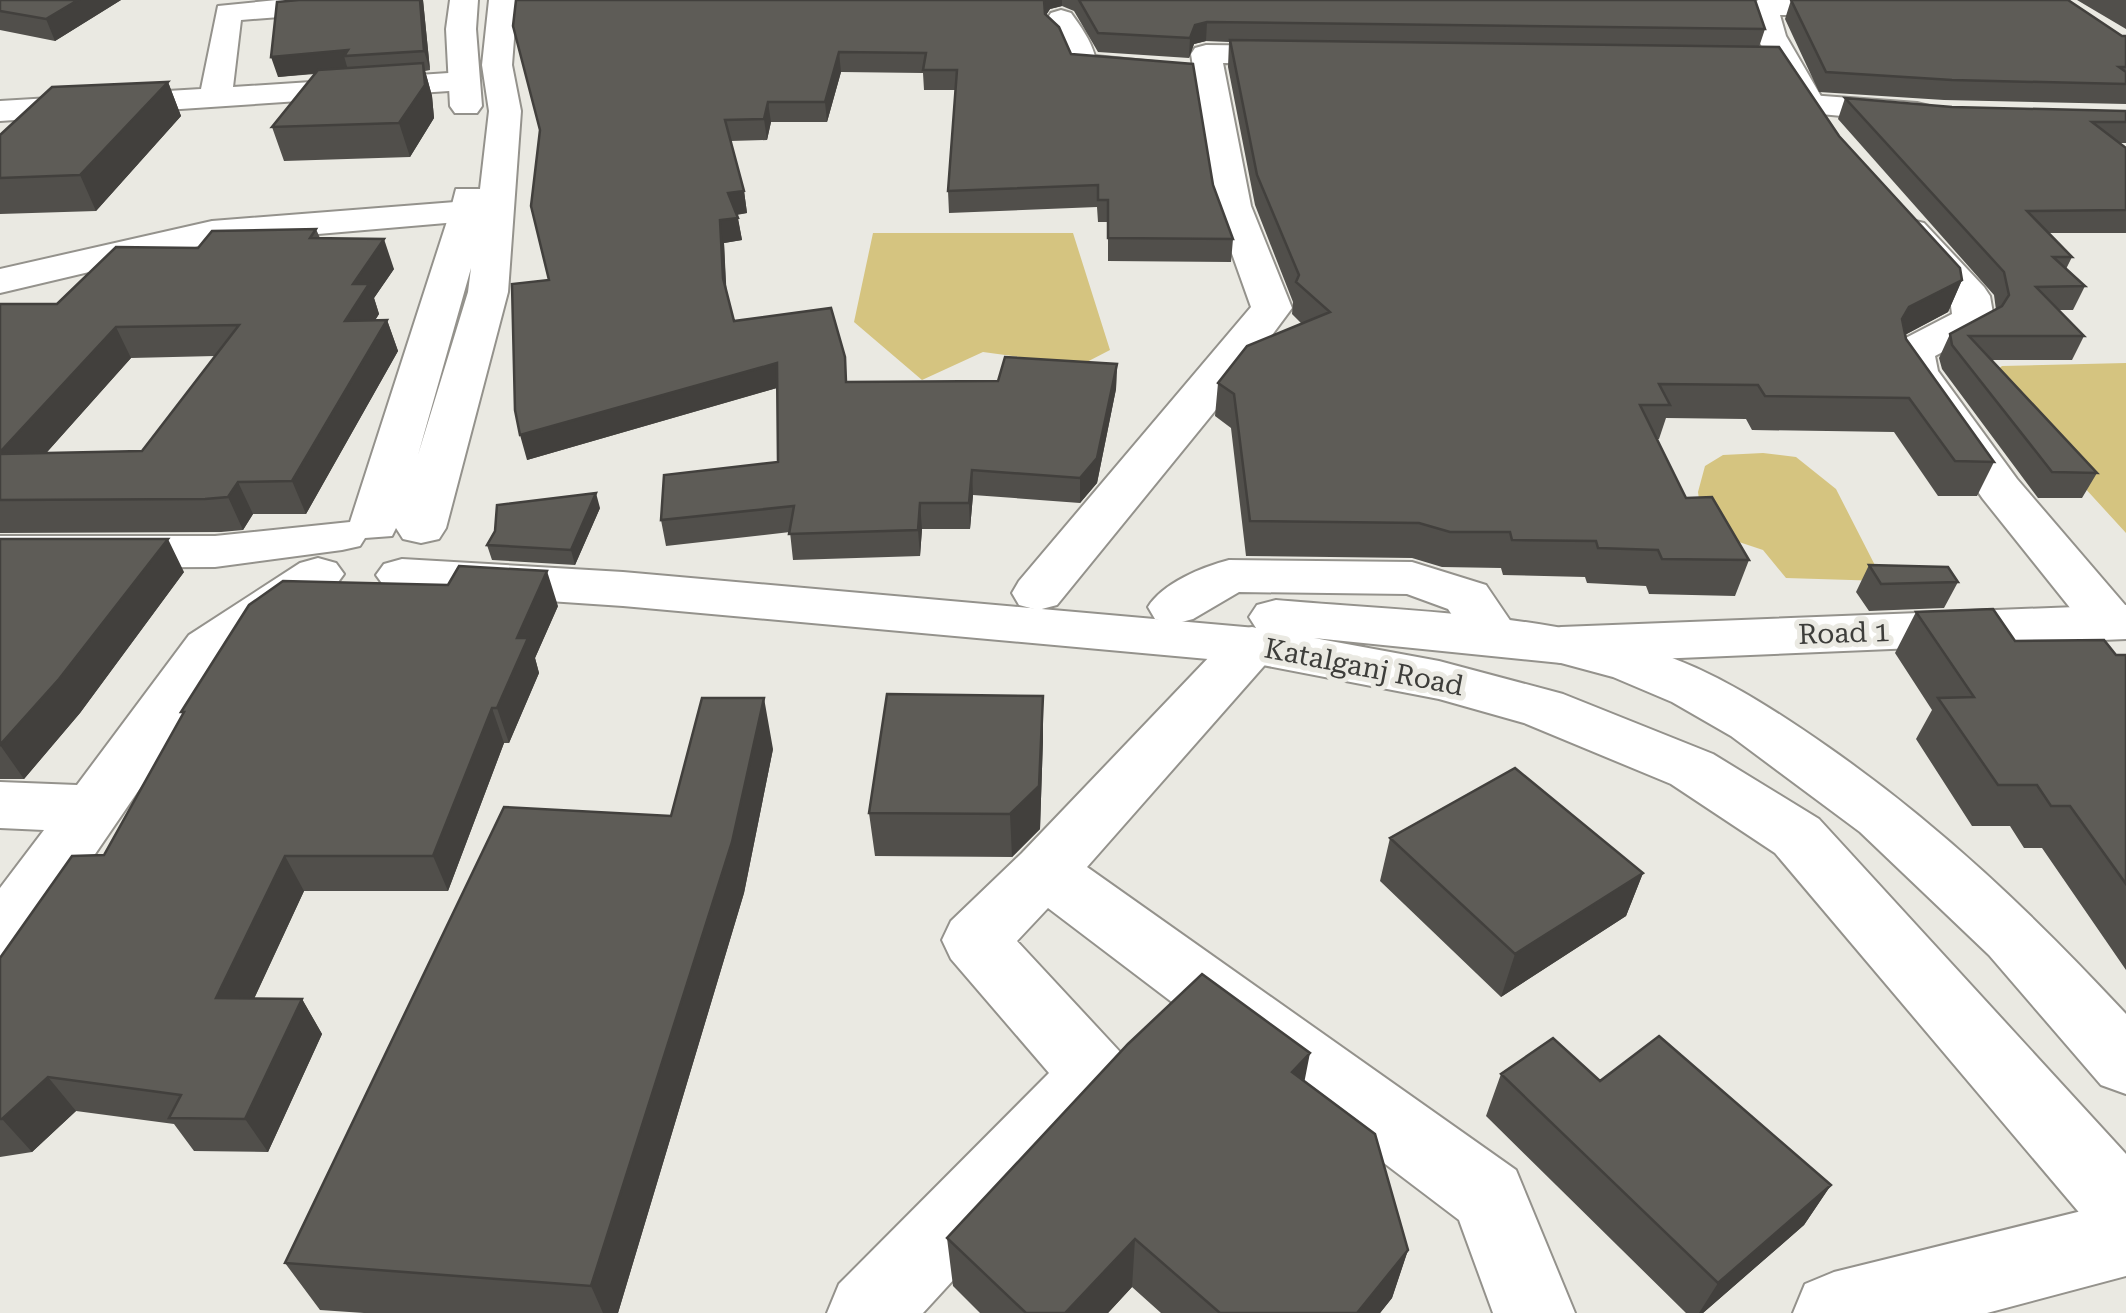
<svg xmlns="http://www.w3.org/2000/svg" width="2126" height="1313" viewBox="0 0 2126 1313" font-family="'Roboto Serif',serif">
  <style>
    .water { fill: #d5c480 }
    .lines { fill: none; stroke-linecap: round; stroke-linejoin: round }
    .minor-casing { stroke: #94928c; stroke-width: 4 }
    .tertiary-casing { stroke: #94928c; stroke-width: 4 }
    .primary-casing { stroke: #94928c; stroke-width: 4 }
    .minor { fill: #fff; fill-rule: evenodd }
    .tertiary { fill: #fff; fill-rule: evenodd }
    .primary { fill: #fff; fill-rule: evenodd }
    .wall { fill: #514f4b; fill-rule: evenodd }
    .shaded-wall { fill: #42403d }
    .building { fill: #5e5c57; stroke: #42403d; stroke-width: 2.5 }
    .labels { text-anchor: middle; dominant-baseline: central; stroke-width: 10; stroke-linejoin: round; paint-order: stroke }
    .street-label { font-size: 28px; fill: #3d3d3a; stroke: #eae9e2 }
  </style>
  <rect width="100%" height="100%" fill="#eae9e2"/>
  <path class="water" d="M873 233H1073L1110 350 1081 365 983 352 922 380 854 322Z
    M2126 363V533L1997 392 1991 375 2002 366Z
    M1763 453 1796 457 1836 489 1883 581 1786 578 1763 550 1730 539 1701 514 1698 492 1705 466 1723 455Z"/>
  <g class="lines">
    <g class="minor-casing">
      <path id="minor" d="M277 0H411L397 8 241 20 233 87 464 72 475 74 480 81 475 88 464 90 0 121V101L201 89 218 6Z
        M1061 10 1071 13C1081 27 1090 39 1095 56L1155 62 1159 69 1155 76 1144 78 1071 70 1062 44 1049 33 1047 19 1051 13Z
        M1206 45 1305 46 1316 49 1320 55 1316 61 1305 64 1223 63 1251 206 1292 308 1223 401 1057 605 1038 610 1019 605 1012 593 1019 581 1251 307 1215 206 1191 54 1195 48Z
        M1810 95 1917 103 1929 106 1933 113 1929 120 1917 123 1799 112 1794 105 1799 98Z
        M468 201 481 204 486 212 481 220 212 243 0 293V269L212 221Z
        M318 558 336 563 344 574 336 585 227 661 24 958 0 966V888L44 830 0 828V782L77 785 189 635 300 563Z
        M1229 560 1412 562 1486 585 1522 638 1514 651 1495 656 1476 651 1448 609 1407 594 1239 592 1193 619 1174 624 1155 619 1148 607C1163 583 1202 567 1229 560Z
        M2126 605V639L1561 663 1542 658 1534 645 1542 632 1561 627Z
        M1252 627 1271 632 1279 645 1271 658 1087 867 1516 1170 1575 1313H1493L1459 1220 1048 908 1017 941 1121 1053 1131 1075 1121 1097 923 1313H827L839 1284 1049 1073 951 959 942 940 951 921 1022 853 1233 632Z
        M2126 1200V1276L1987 1313H1793L1805 1284 1834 1272Z"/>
    </g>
    <g class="tertiary-casing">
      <path id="tertiary" d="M1758 0H1913L1909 6 1851 15H1780L1786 36 1829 110 1824 117H1802L1797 110 1756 36 1750 7Z
        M1911 220 1924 223 1984 287 1990 296 1994 319 1988 328 1935 356 1938 371 2017 479 2126 606V635L2110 639 2091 634 1983 499 1895 372 1892 351 1898 342 1952 314 1950 298 1892 231 1898 223Z"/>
    </g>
    <g class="primary-casing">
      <path id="primary" d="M450 0H478L476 29 482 106 477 113H455L450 106 446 29Z
        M489 0H517L512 65 521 111 508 292 446 528 439 539 421 543 403 539 396 528 392 536 365 538 360 546 342 550 215 567 0 568V536H215L350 522 450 212 456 189H480L489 111 482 65ZM471 268 468 292 418 455Z
        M402 559 623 572 1256 628 1249 617 1257 605 1276 600C1396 611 1536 612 1650 650 1715 671 1772 708 1828 747 1939 824 2034 915 2126 1014V1094L2101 1085 1989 955 1860 832 1731 736 1672 702 1613 677 1561 663 1314 638 1439 661 1563 694 1713 754 1819 819 2126 1154V1247L2099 1236 1775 853 1671 784 1524 723 1439 699 1252 663 623 606 402 591 384 586 376 575 384 564Z"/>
    </g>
    <use href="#minor" class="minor"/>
    <use href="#tertiary" class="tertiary"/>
    <use href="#primary" class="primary"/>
  </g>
  <path class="wall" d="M0 0H121L55 41 0 30Z
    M299 0H423L430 70 425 71 432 96 434 118 410 157 284 161 272 127 315 74 278 77Z
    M516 0H1755L1765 29 1759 47 1962 280 1948 312 1905 335 1906 339 1994 462 1977 496H1938L1894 432 1752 430 1746 419 1666 418 1659 439H1657L1686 498 1749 560 1735 596 1649 594 1646 586 1587 583 1585 577 1503 575 1501 568 1442 567 1412 558 1246 556 1231 428 1215 416 1218 383 1302 324 1292 314 1293 302 1255 205 1228 67 1229 42 1206 41 1194 44 1189 58 1098 52 1074 11 1062 6 1050 9 1046 15 1071 54 1213 185 1233 239 1231 262 1108 261V222H1098L1097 207 949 213 948 191 955 90H924L923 73 841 72 827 122H771L767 140 730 141 744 191 747 213 737 215 742 240 724 243 726 291 734 321 848 382 998 381 1117 364 1116 389 1097 483 1080 503 973 495 970 529H922L920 556 793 560 790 532 666 546 661 520 778 462 777 388 527 460 549 280 540 131Z
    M1791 0 2126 36V104L1944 100 1819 92 1785 19Z
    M2077 0H2126V29Z
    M168 82 181 116 96 211 0 214V135Z
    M1845 98 1952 107 2126 111V143H2120L2126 148V233H2049L2072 257 2066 269 2085 286 2073 310H2058L2084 336 2072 360H1992L2097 473 2082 498H2038L1942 369 1939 358 1950 334 1996 310 1994 295 1838 119Z
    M316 229 320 238 394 269 374 298 379 314 375 320H387L398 351 306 514H253L243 530 221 532 0 533V304H57L198 248ZM215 356 142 451 46 453 131 358Z
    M600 508 575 565 492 560 487 545Z
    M0 539 184 572 80 713 24 779H0Z
    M1869 565 1958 582 1944 608 1869 611 1856 592Z
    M558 606 535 658 539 673 509 743H504L448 891H304L254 999H302L322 1034 268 1152 194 1151 174 1124 76 1111 32 1152 0 1157V958L104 855 183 714 181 712Z
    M1916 612 2015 641 2116 655H2126V970L2042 848H2024L2010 826H1972L1916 739 1932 710 1895 653Z
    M1043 739 1040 829 1012 857 875 856 869 813Z
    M773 749 744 893 618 1313H364L320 1310 285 1263 671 816Z
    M1390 838 1643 873 1626 916 1501 997 1380 881Z
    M1501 1074 1600 1081 1831 1185 1804 1225 1703 1313H1686L1486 1116Z
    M1304 1081 1408 1250 1392 1298 1380 1313H1161L1132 1287 1108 1313H980L953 1286 947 1238Z"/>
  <path class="shaded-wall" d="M78 0H121L55 41 46 19Z
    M420 0H423L430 70 424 51Z
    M1044 0H1062V6L1050 9 1043 20Z
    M1207 22 1206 41 1194 44 1189 58 1190 38 1195 25Z
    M348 50 344 56 348 70 278 77 271 57Z
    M839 52 841 72 827 122 825 102Z
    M423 63 432 96 434 118 410 157 399 123Z
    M168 82 181 116 96 211 80 175Z
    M768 102 771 122 767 140 764 119Z
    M744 191 747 213 732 215 728 193Z
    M738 218 742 240 724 243 727 301 723 278 720 220Z
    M384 239 394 269 374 298 379 314 356 351 345 321 353 284Z
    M1962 280 1948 312 1895 340 1902 319 1909 307Z
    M387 320 398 351 306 514 292 481Z
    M116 327 131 358 16 487 0 458V452Z
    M777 363 780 387 527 460 520 435Z
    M1117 364 1116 389 1097 483 1080 503V478Z
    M972 470 973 495 970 529 969 503Z
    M238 482 253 514 243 530 228 497Z
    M596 493 600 508 575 565 571 550Z
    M920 503 922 529 920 556 918 530Z
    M168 539 184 572 80 713 24 779 0 745Z
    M547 571 558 606 535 658 539 673 509 743 497 708 517 638Z
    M1043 696V739L1040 829 1012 857 1010 814Z
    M764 698 773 749 744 893 618 1313H603L591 1286Z
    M492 708 504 743 448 891 433 856Z
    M285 856 304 891 238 1033 216 998Z
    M1643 873 1626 916 1501 997 1515 954Z
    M302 999 322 1034 268 1152 245 1119Z
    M1310 1053 1300 1104 1292 1072Z
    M48 1077 76 1111 32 1152 2 1119Z
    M1831 1185 1804 1225 1703 1313H1699L1718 1283Z
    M1135 1239 1132 1287 1108 1313H1065Z
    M1408 1250 1392 1298 1380 1313H1357Z"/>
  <path class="building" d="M0 0H78L46 19 0 11Z
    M299 0H420L424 51 344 56 348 50 271 57 277 2Z
    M516 0H1044L1045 14 1059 27 1071 54 1193 64 1213 185 1233 239 1108 238V200H1098V185L948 191 957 70H923L926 53 839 52 825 102H768L764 119 725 120 744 191 728 193 738 218 720 220 723 278 734 321 831 308 845 357 846 382 998 381 1005 357 1117 364 1097 458 1080 478 972 470 969 503H920L918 530 789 534 794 506 661 520 664 475 778 462 777 363 520 435 515 410 512 284 549 280 531 206 540 130 513 26Z
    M1079 0H1755L1765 29 1207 22 1195 25 1190 38 1098 33Z
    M1791 0H2068L2122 36H2126V67H2119L2126 72V84L1952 80 1826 72Z
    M1230 40 1779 47 1839 136 1960 268 1962 280 1909 307 1902 319 1906 339 1994 462 1955 461 1909 398 1765 396 1758 385 1659 384 1670 405H1640L1686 498 1712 497 1749 560 1662 559 1658 550 1598 548 1596 541 1512 540 1510 532H1450L1419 523 1250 521 1234 394 1218 383 1247 346 1330 312 1296 282 1299 275 1257 175Z
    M423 63 425 85 399 123 272 127 318 70Z
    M168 82 80 175 0 178V135L52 87Z
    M1845 98 1952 107 2126 111V122H2092L2126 148V210L2027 211 2072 257H2053L2085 286 2036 287 2084 336H1969L2097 473 2052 472 1952 345 1950 334 2002 306 2009 295 2004 272Z
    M316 229 310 238 384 239 353 284H369L345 321 387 320 292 481 238 482 228 497 205 499 0 500V454L142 451 239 325 116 327 0 452V304H57L116 247 198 248 212 231Z
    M596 493 571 550 487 545 495 531 497 505Z
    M0 539H168L59 679 0 745Z
    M1869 565 1948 567 1958 582 1881 584Z
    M459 566 547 571 517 638H528L497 708H492L433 856H285L216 998 302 999 245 1119 169 1118 181 1095 48 1077 2 1119H0V958L72 856 104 855 184 712H181L249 605 283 581 448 585Z
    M1993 609 2015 641 2104 640 2116 655H2126V884L2070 806H2051L2037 785H1998L1938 698 1974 697 1916 612Z
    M887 694 1043 696 1039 786 1010 814 869 813Z
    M702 698H764L732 842 591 1286 285 1263 504 807 671 816Z
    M1515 768 1643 873 1515 954 1390 838Z
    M1202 974 1310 1053 1292 1072 1375 1134 1408 1250 1357 1313H1220L1135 1239 1065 1313H1026L947 1238 1128 1044Z
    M1659 1036 1831 1185 1718 1283 1501 1074 1553 1038 1600 1081Z"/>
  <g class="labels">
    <g class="street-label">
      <text transform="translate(1844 633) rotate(-2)">Road 1</text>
      <text transform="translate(1364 667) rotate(11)">Katalganj Road</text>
    </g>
  </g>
</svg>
